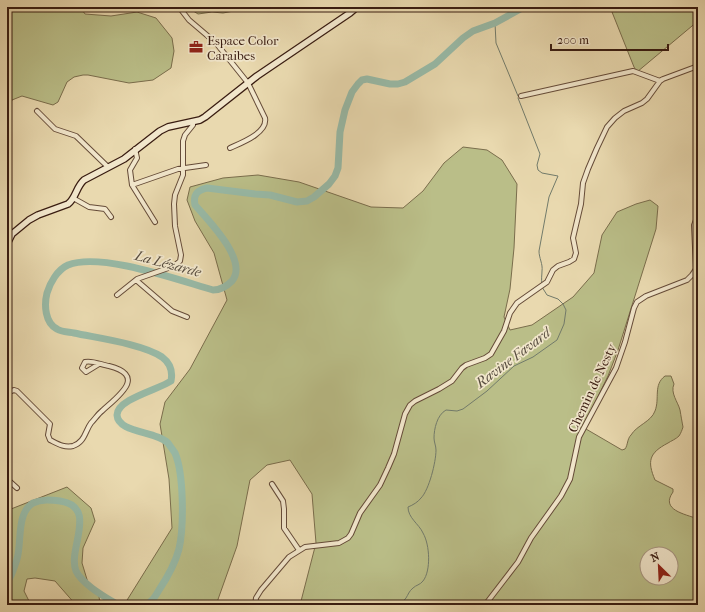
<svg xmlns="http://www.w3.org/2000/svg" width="705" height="612" viewBox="0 0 705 612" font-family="'IM FELL French Canon',serif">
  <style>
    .green { fill: #babe88; stroke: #7a6d4c; fill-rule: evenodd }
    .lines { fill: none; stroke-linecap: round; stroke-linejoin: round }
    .stream { stroke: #727b6b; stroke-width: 1 }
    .river { stroke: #98baa7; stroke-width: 7 }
    .minor-casing { stroke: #654b38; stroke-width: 6 }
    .secondary-casing { stroke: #391c11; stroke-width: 8 }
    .minor { stroke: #f1e6cb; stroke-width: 4 }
    .secondary { stroke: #f1e6cb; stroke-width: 5.5 }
    .labels { text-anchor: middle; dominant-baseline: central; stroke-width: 3.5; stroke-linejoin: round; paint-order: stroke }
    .poi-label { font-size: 13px; fill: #391c11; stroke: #f1e6cb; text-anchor: start }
    .street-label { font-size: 13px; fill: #391c11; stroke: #f1e6cb }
    .water-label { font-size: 14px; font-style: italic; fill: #564b3e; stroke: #f1e6cb }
  </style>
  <rect width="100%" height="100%" fill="#e9d9af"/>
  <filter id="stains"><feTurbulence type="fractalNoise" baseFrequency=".005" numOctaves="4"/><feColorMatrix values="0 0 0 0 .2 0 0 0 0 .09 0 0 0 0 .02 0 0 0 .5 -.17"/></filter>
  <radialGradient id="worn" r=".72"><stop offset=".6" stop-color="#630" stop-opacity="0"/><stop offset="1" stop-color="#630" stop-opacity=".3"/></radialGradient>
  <path class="green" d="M7 7H80L85 14 111 16 137 12 156 18 172 38 174 51 171 68 153 80 129 83 88 75H83L74 77 67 82 58 102 53 105 22 96 12 100 7 110Z
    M187 7H255L223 13 212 12 198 14Z
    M610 7H698V21L637 72 634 67Z
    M463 147 487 150 502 160 517 184 514 248 510 289 504 317 510 330 532 325 573 297 594 273 602 235 617 212 636 204 650 200 658 206 656 229 618 350 608 376 585 423 586 429 622 450 625 449C628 445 627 439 631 435 637 425 651 422 655 411 660 398 653 385 665 376H671L674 384C670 393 678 402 680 410 681 416 682 422 683 427 682 430 681 433 679 436 676 439 671 441 668 443 649 453 647 461 655 480L673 489V492C660 510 685 514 698 519V605H300L316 543 312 494 290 460 267 465 250 480 237 546 216 605H124L172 528 169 479 160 424 165 402 190 369 227 300 214 253 195 221 187 200 190 187 223 178 258 175 299 182 371 207 403 208 423 191 444 163ZM647 554H671V578H647Z
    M67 487 91 508 95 521 83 548 82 563 89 586 99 596 100 605H76L55 581 35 578 27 579 24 591 31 605H7V507L11 509Z"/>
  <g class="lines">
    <path class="stream" d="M495 23 496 43 518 96
      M518 98 540 154 537 165 538 170 542 173 558 176 549 197 539 251C539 258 543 264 542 271 542 275 541 279 542 284
      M698 547V550
      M389 605C395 603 402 604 406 598 408 595 409 591 413 588 416 585 420 585 423 581 431 571 430 545 423 533 419 524 408 518 408 507 413 505 418 502 421 498 429 490 436 462 436 450 436 446 434 442 434 438 434 429 437 415 446 410L457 411 463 409 487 391 514 366 533 357 557 340 564 324 566 310 563 304 558 299 547 295 542 287"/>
    <path class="river" d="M7 581C11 578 11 575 13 571 14 567 16 563 17 559 22 543 16 513 33 503 42 499 51 500 60 501 99 507 67 549 76 571 82 584 105 597 118 605
      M145 605C152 602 155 597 159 590 167 578 175 564 179 549 184 527 184 474 175 453 173 450 170 446 168 443 156 431 118 433 117 415 117 399 160 389 171 381 173 371 170 363 162 357 143 344 97 338 74 333 69 332 61 332 57 329 45 323 44 305 47 293 50 283 57 270 68 265 101 252 178 280 213 290 220 290 226 287 232 281 249 261 208 220 195 205 193 195 197 190 207 188L255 194 270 195 297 202 307 201 314 197 329 184 335 176 338 168 340 132 345 110 352 92 358 84 362 80 367 79 390 84H398L405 82 435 64 463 38 473 31 495 23 524 7"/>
    <g class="minor-casing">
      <path id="minor" d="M179 7 189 20 216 43 248 83 265 118C268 133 241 143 230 148
        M521 96 633 71 660 81
        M37 111 55 129 76 136 108 167
        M135 149 137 158 130 170 132 185 155 222
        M132 185 178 169 206 165
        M73 198 89 207 105 209 111 217
        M136 280 172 311 187 317
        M117 295 137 279 174 266 180 261 181 255 175 226 174 204 175 195 183 175V141L185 135 193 125V122
        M7 393 14 390 17 391 50 424 48 435 50 440C58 444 64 448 73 446 85 442 85 431 91 423 95 419 98 414 102 411 117 397 148 376 109 366 102 365 92 360 85 362L82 368 86 372 99 364
        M7 479 17 488
        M272 484 283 501 284 509V528L299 550
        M255 605 256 598 261 590 289 557 305 547 339 543 348 538 351 534 360 513 380 485 388 468 394 454 405 414 410 405 415 401 439 389 452 381 462 368 466 365 485 358 491 354 504 331 510 313 517 303 547 282 553 270 558 266 569 262 574 259 576 253 573 238 581 204 583 183 588 169 597 148 607 127 615 118 624 111 642 103 647 99 660 81 663 79 698 66
        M485 605 518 562 531 538 561 496 570 479 579 437 616 368 625 342 634 308 637 302 646 296 687 280 692 275 696 269 694 225 698 215"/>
    </g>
    <g class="secondary-casing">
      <path id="secondary" d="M7 244 12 234 29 220 38 215 68 204C76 198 76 187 84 180L124 159 160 131 168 127 200 120 205 117 257 76 350 13 357 7"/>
    </g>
    <use href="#minor" class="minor"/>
    <use href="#secondary" class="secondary"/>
  </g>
  <defs>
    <g id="office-bare" transform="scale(1.08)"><path d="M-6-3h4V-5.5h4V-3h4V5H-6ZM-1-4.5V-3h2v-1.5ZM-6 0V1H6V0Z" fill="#8f2418" stroke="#f1e6cb" stroke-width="2.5" paint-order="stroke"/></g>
  </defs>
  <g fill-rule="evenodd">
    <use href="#office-bare" x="196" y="47"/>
  </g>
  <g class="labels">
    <g class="poi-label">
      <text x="207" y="40">Espace Color<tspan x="207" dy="15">Caraibes</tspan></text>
    </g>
    <g class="street-label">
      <text transform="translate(592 388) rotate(-65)">Chemin de Nesty</text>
    </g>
    <g class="water-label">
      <text transform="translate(168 264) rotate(15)">La Lézarde</text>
      <text transform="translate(513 358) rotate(-37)">Ravine Favard</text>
    </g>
  </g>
  <rect width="705" height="612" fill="none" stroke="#e9d9af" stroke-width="24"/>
  <rect x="8" y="8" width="689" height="596" fill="none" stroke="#391c11" stroke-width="2"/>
  <rect x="12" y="12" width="681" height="588" fill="none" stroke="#391c11"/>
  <g transform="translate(659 566) rotate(336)"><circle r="19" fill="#f1e6cb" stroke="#a79581"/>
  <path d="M0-3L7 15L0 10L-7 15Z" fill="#8f2418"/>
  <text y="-6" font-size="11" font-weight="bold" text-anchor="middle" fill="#391c11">N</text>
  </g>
  <path d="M551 44v6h117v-6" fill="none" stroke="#391c11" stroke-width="2"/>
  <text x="557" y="44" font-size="12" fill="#391c11" stroke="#f1e6cb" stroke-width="3" paint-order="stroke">200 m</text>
  <rect width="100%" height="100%" filter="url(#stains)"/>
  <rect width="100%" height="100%" fill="url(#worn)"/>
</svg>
